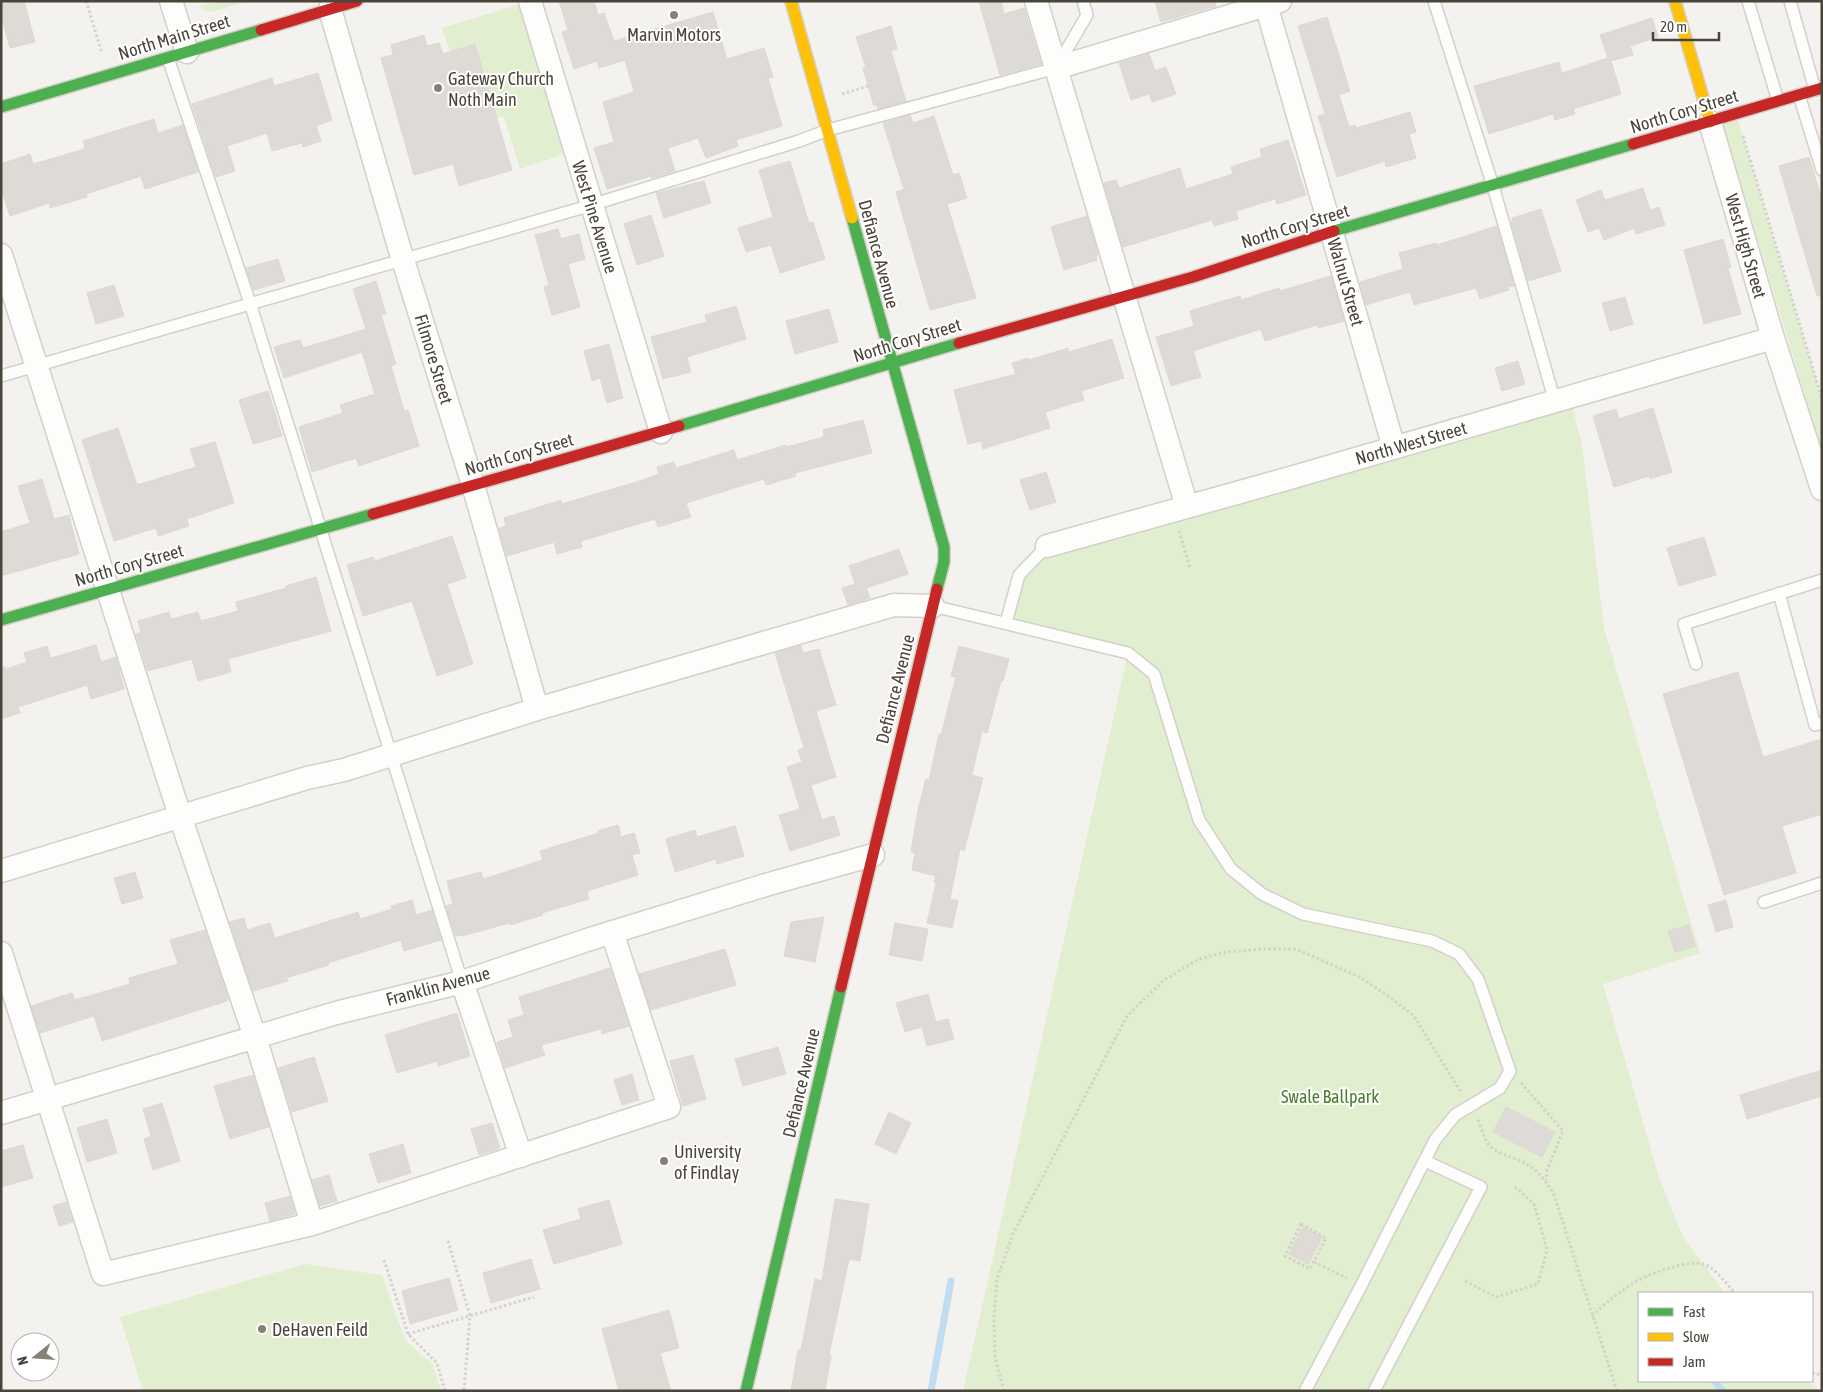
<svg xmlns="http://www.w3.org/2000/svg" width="1823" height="1392" viewBox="0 0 1823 1392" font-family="'Asap Condensed',sans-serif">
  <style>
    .green { fill: #e1eecf }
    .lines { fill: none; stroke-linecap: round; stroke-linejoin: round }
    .stream { stroke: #c0ddf1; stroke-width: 7 }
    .building { fill: #dedbd6; stroke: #dcd9d4 }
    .lane-casing { stroke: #d2d0cb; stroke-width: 14 }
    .street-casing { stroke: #d2d0cb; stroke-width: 25 }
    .fast-casing { stroke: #d3cfc5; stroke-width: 14 }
    .slow-casing { stroke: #d3cfc5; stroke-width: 14 }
    .jam-casing { stroke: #d3cfc5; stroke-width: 14 }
    .path { stroke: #d3d2cc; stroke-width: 3; stroke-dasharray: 2.5 2.5; stroke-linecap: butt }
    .lane { stroke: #fdfdfc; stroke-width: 11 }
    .street { stroke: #fdfdfc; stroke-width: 22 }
    .fast { stroke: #4caf50; stroke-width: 11 }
    .slow { stroke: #ffc107; stroke-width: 11 }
    .jam { stroke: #c62828; stroke-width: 11 }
    .poi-dot { fill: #868178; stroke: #fff; stroke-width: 2 }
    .labels { text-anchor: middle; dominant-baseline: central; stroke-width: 4; stroke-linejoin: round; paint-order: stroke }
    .poi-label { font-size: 18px; fill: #4b4439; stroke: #fff; text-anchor: start }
    .street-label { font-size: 18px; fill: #4b4439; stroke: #fff }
    .park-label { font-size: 18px; fill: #4a7f2a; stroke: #fff }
  </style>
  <rect width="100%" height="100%" fill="#f4f2ee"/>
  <path class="green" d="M219 1H248L211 12 198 7Z
    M523 3 565 146 562 155 520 169 504 116 496 118 474 44 450 52 442 28Z
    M1736 114 1822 399V452L1721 118Z
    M1570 397 1582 445 1604 628 1700 953 1603 984 1660 1181 1684 1238 1725 1293H1639V1381H1806L1820 1391H963L1128 653 1006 623 1019 575 1047 546Z
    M305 1264 382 1275 405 1340 433 1365 441 1391H143L120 1317Z"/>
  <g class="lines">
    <path class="stream" d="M1714 1381 1723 1391
      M931 1391 951 1281"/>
  </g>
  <path class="building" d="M1 1H24L35 42 10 48 1 15Z
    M559 1H594L598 15 604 13 614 41 713 12 727 59 764 48 773 77 768 78 782 126 736 140 738 146 706 158 698 138 668 148 675 171 652 178 651 176 607 189 594 148 614 142 603 102 634 92 625 60 599 68 597 61 574 69 562 32 568 30Z
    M979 1H1001L1004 14 1024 8 1041 64 1000 75Z
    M1155 1H1215L1216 6 1161 22Z
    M1327 17 1350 91 1339 95 1349 127 1355 125 1356 128 1410 112 1416 132 1409 134 1416 158 1386 167 1385 161 1337 177 1318 116 1325 114 1298 26Z
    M1652 18 1658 37 1630 46 1633 55 1611 61 1621 94 1573 109 1575 114 1555 120 1553 114 1489 134 1474 86 1559 62 1562 73 1608 58 1600 35Z
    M891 26 897 49 891 51 906 101 878 109 877 105 874 106 863 68H866L856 37Z
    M424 35 427 46 439 43 443 54 475 44 512 170 459 186 453 164 414 175 381 58 393 55 391 45Z
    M1149 54 1155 71 1166 67 1176 94 1152 102 1149 94 1131 100 1119 63Z
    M318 73 332 120 316 126 321 141 303 147 302 143 272 151 267 133 227 146 235 171 216 177 192 104 272 78 274 86Z
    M910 115 913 123 934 116 953 175 959 173 967 198 947 204 976 298 930 310 896 192 904 189 883 123Z
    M154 119 158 133 183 125 198 172 145 189 141 176 86 194 87 197 50 208 49 203 10 216 1 188V164L30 154 33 164 85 149 83 141Z
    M1288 140 1306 195 1277 204 1275 199 1236 211 1238 219 1214 226 1212 220 1123 247 1104 183 1116 180 1119 188 1180 168 1186 189 1233 174 1231 167 1262 157 1260 149Z
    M1809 157 1822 200V296H1817L1779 166Z
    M790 161 809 223 813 222 825 259 780 273 771 245 746 252 738 228 773 217 759 170Z
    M704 181 711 203 664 218 656 193Z
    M1643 188 1650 210 1659 207 1665 225 1636 234 1635 228 1604 240 1599 228 1588 232 1576 200 1601 190 1605 200Z
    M1541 209 1561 271 1528 281 1511 221H1513L1512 218Z
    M651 215 664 256 637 265 624 224Z
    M1087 216 1098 255H1096L1097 260 1064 270 1051 227Z
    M1497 226 1514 286 1508 287 1509 290 1480 299 1476 288 1414 305 1410 292 1366 305 1360 282 1403 269 1399 253 1436 243 1437 245Z
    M558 229 561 239 579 234 585 259 568 264 580 307 552 315 544 287 549 285 535 235Z
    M1723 239 1731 267 1728 268 1741 314 1704 324 1684 250Z
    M278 259 285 281 254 290 246 268Z
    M1331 276 1344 321 1318 328 1317 325 1265 341 1261 329 1193 351 1201 377 1171 386 1156 337 1194 326 1190 311 1240 296 1241 300 1279 288 1280 291Z
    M376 281 386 314 381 315 396 364 391 366 404 411 408 410 419 446 359 466 356 458 312 472 299 427 343 413 340 405 375 394 362 352 284 378 274 347 300 340 303 348 366 329 353 289Z
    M114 285 124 316 96 324 87 293Z
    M1625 297 1633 324 1610 331 1602 303Z
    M736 306 746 339 687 357 691 372 663 379 651 337 707 322 705 315Z
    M829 309 838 342 795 354 786 321Z
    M1112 339 1124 378 1081 391 1084 400 1045 412 1050 428 983 449 981 441 968 444 954 390 1016 374 1012 363 1028 358 1029 360 1068 348 1069 352Z
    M609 344 623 398 607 403 600 378 592 381 584 351Z
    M1518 361 1525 384 1502 391 1495 368Z
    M268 391 282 436 253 444 239 400Z
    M1653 408 1672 472 1650 479 1649 476 1614 487 1593 416 1616 409 1619 419Z
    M863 420 872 453 795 473 796 476 766 485 764 479 686 503 691 517 658 527 655 519 581 541 582 547 557 554 554 542 507 556 499 528 506 526 504 518 561 500 562 504 643 480 659 474 657 467 674 462 676 468 734 450 737 460 786 445 787 447 824 437 823 430Z
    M118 428 137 485 196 467 190 449 215 442 234 503 187 519 189 526 158 536 156 528 114 541 82 440Z
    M1046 472 1056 502 1030 510 1020 480Z
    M42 479 54 519 69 515 79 554 1 576V532L30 523 18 486Z
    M452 536 466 578 447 584 473 664 437 676 412 601 363 616 347 565 373 557 375 561Z
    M1704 537 1716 575 1679 586 1667 548Z
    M899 549 908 574 866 588 870 598 848 605 842 588 855 584 849 566Z
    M316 577 331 631 228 659 231 672 198 681 192 659 148 671 136 634 141 632 138 621 169 612 171 619 198 612 201 621 238 611 236 602 286 588V586Z
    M96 645 101 662 116 657 124 689 91 699 87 685 18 707 20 713 1 719V667H6V669L27 662 24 653 47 646 51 658Z
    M801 646 803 653 819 649 836 705 816 711 836 777 811 785 822 820 834 816 840 835 790 851 779 815 800 809 787 767 802 762 798 750 804 748 775 653Z
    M959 646 1009 659 1003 681H1001L987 733 982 731 972 775 983 778 964 851 960 849 950 899 958 901 952 928 927 923 936 883 934 882 936 876 912 870 915 853 911 852 918 810 926 779 929 780 939 734 941 735 956 677 951 676Z
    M1738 672 1763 757 1822 739V814L1782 826 1796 873 1724 895 1663 694Z
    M618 825 621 837 634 833 640 853 632 855 638 875 587 891 589 899 542 913 543 915 510 925 509 923 462 936V935L456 936 446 906 453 904 447 881 481 872 483 879 543 860 540 851 599 833 598 831Z
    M735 826 744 856 717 864 716 859 675 872 666 839 695 830 697 837Z
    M135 872 143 898 122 904 114 878Z
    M412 900 416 915 432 910 441 940 404 951 401 940 328 963 329 965 286 978 288 981 253 991 230 922 244 918 247 930 270 923 275 938 358 912 360 919 392 909 391 906Z
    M1726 900 1733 927 1716 932 1708 905Z
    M824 917 815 962 784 956 791 922Z
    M895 923 928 929 922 961 889 955Z
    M1689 925 1695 946 1675 952 1668 931Z
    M205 930 228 998 227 1001 102 1041 94 1016 40 1033 31 1006 72 993 75 1000 130 984 129 978 178 964 170 940Z
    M725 949 736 985 651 1010 639 974Z
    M610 968 629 1026 602 1034 601 1029 541 1045 545 1055 505 1068 497 1042 513 1037 508 1020 524 1015 519 997Z
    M928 994 936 1022 948 1019 954 1039 927 1046 922 1027 905 1032 896 1003Z
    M457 1013 470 1056 438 1066 437 1061 397 1073 385 1035Z
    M778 1047 786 1074 743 1086 735 1059Z
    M693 1055 706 1099 683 1106 670 1061Z
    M314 1057 328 1101 292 1112 278 1068Z
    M1822 1070V1096L1747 1119 1740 1095Z
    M632 1074 639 1100 622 1105 614 1080Z
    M253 1075 269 1127 230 1139 214 1086Z
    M162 1103 180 1161 153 1170 144 1139 151 1136 143 1109Z
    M1506 1107 1555 1132 1542 1157 1493 1132Z
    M889 1112 911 1123 896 1154 875 1144Z
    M107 1119 117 1153 87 1162 77 1128Z
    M492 1123 500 1148 479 1155 471 1129Z
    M403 1144 411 1173 378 1183 369 1154Z
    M23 1145 33 1178 1 1187V1151Z
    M329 1175 337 1201 320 1206 312 1180Z
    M290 1196 295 1214 270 1221 265 1203Z
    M835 1199 869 1204 860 1261 849 1259 829 1355 831 1356 825 1391H791L798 1350H801L815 1279 822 1281Z
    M609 1200 622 1244 554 1264 543 1230 581 1219 578 1209Z
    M66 1202 73 1222 59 1226 53 1206Z
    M1303 1227 1322 1237 1308 1264 1289 1254Z
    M531 1259 540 1289 491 1303 483 1273Z
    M449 1278 458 1310 410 1324 402 1291Z
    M669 1310 679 1348 660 1353 671 1391H619L602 1329Z"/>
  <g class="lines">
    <g class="lane-casing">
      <path id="lane" d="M1434 1 1493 186 1555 402
        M1748 1 1778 101
        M1790 1 1815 90
        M168 58 250 303 462 982
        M1799 95 1822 170
        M1 376 578 209 799 141 828 130 1056 68 1087 15 1083 1
        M1779 593 1815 725 1822 723
        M933 606 1128 653 1154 674 1199 820 1231 869 1262 894 1303 914 1432 941 1459 954 1478 979 1510 1071 1500 1088 1455 1115 1435 1140 1361 1286 1305 1391
        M1006 623 1019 575 1047 546
        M1696 664 1684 624 1822 580
        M1764 902 1822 883
        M1374 1391 1481 1187 1425 1161"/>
    </g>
    <g class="street-casing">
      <path id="street" d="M171 1 187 52
        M530 1 661 432
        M1036 1 1187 507
        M1265 1 1394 448
        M330 9 399 247 473 485 537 709
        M1056 68 1280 1
        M1710 122 1773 338 1822 489
        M1 255 180 816 255 1037 312 1224
        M1047 546 1283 480 1773 338
        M1 871 307 778 344 770 537 709 894 605 933 606
        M1 953 103 1274 312 1224 669 1107 612 932
        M462 982 521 1156
        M1 1113 336 1013 462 982 587 940 769 884 873 855"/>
    </g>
    <g class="fast-casing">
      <path id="fast" d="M1 107 261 30
        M852 218 944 547V562L937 589
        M1334 231 1633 144
        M679 426 959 343
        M1 620 373 514
        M746 1391 841 987"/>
    </g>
    <g class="slow-casing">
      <path id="slow" d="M791 1 852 218
        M1675 1 1710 122"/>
    </g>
    <g class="jam-casing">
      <path id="jam" d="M261 30 357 1
        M1633 144 1822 88
        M959 343 1193 277 1334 231
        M373 514 679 426
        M841 987 937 589"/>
    </g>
    <path class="path" d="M86 1 102 53
      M842 94 868 86
      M1743 136 1822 399
      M1179 531 1190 567
      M1521 1083 1563 1131 1547 1170 1546 1180
      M1478 1120C1482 1128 1484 1140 1490 1146 1496 1153 1510 1156 1518 1160 1534 1166 1544 1179 1553 1192L1617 1391
      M1301 1224 1326 1238 1310 1269 1285 1256Z
      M448 1241 470 1316 464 1391
      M384 1260 408 1334 437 1363 445 1391
      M1314 1262 1347 1278
      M1465 1281 1496 1297 1538 1284 1547 1250 1534 1204 1515 1187
      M1592 1316C1621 1289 1641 1274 1681 1265 1691 1263 1702 1261 1711 1268 1720 1274 1727 1285 1735 1293
      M408 1334 534 1297
      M1812 1373 1822 1375
      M1004 1391 995 1358 994 1319 997 1279 1013 1234 1127 1016 1164 980 1199 959 1226 952 1262 949H1296L1360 977 1391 998 1414 1016 1462 1094"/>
    <use href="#lane" class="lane"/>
    <use href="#street" class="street"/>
    <use href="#fast" class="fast"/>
    <use href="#slow" class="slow"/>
    <use href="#jam" class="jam"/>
  </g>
  <g class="poi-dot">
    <circle cx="674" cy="15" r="5"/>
    <circle cx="438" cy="88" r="5"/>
    <circle cx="664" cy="1161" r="5"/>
    <circle cx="262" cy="1329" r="5"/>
  </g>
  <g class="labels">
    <g class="poi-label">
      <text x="674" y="34" text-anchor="middle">Marvin Motors</text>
      <text x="448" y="78">Gateway Church<tspan x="448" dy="21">Noth Main</tspan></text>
      <text x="674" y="1151">University<tspan x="674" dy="21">of Findlay</tspan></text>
      <text x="272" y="1329">DeHaven Feild</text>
    </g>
    <g class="street-label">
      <text transform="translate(174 37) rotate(-17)">North Main Street</text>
      <text transform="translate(1684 111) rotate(-17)">North Cory Street</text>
      <text transform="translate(595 217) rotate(73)">West Pine Avenue</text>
      <text transform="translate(1295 226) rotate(-17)">North Cory Street</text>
      <text transform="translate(1746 246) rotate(74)">West High Street</text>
      <text transform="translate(879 254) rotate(75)">Defiance Avenue</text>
      <text transform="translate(1346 282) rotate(74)">Walnut Street</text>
      <text transform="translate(907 340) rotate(-17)">North Cory Street</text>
      <text transform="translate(434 359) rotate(73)">Filmore Street</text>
      <text transform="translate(1411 443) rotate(-16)">North West Street</text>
      <text transform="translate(519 454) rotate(-16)">North Cory Street</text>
      <text transform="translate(129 565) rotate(-16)">North Cory Street</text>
      <text transform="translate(895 689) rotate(-76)">Defiance Avenue</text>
      <text transform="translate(438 986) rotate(-15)">Franklin Avenue</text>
      <text transform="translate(801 1083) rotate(-77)">Defiance Avenue</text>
    </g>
    <g class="park-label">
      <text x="1330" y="1096">Swale Ballpark</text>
    </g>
  </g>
  <rect width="1823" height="1392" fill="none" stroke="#4b4439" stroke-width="5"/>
  <rect x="1638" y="1292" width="175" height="90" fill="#ffffff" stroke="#b7b4b0"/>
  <rect x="1648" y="1308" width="25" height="8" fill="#4caf50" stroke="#b7b4b0"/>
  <text x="1683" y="1317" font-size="15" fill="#4b4439">Fast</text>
  <rect x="1648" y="1333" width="25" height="8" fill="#ffc107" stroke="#b7b4b0"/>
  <text x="1683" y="1342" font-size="15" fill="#4b4439">Slow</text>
  <rect x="1648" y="1358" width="25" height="8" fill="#c62828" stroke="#b7b4b0"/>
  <text x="1683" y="1367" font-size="15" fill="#4b4439">Jam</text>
  <g transform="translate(35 1357) rotate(253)"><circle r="24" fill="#ffffff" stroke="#b7b4b0"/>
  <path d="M0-4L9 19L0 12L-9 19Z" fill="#868178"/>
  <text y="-8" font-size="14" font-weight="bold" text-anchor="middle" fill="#4b4439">N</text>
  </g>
  <path d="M1653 32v8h66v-8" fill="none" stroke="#4b4439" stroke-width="2.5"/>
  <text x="1660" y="32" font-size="15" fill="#4b4439" stroke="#ffffff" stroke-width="4" paint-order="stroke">20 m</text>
</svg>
